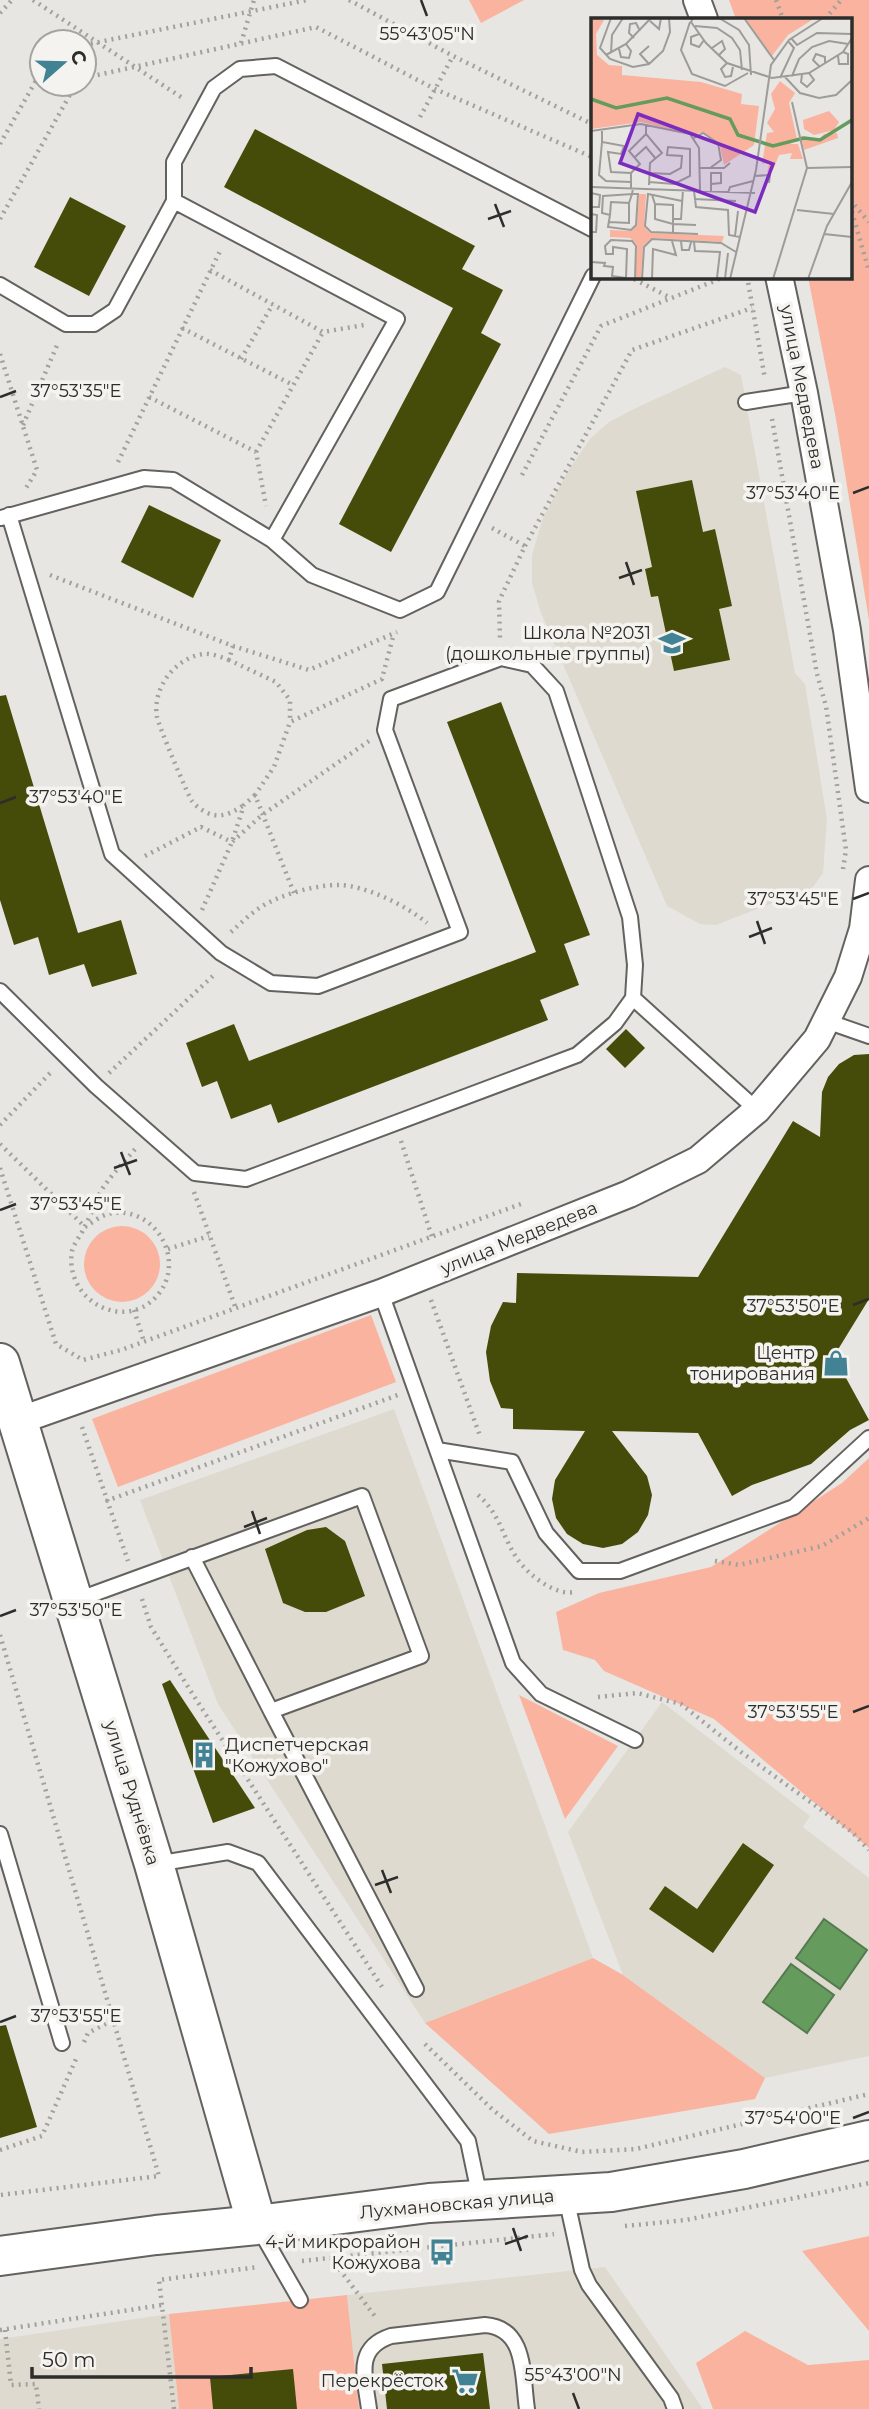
<svg xmlns="http://www.w3.org/2000/svg" width="869" height="2409" viewBox="0 0 869 2409" font-family="Montserrat,sans-serif">
  <style>
    .built { fill: #dfdacf }
    .green { fill: #fab39f }
    .water { fill: #669b5e; stroke: #557a4f; stroke-width: 2 }
    .building { fill: #454b09 }
    .lines { fill: none; stroke-linecap: round; stroke-linejoin: round }
    .lane-casing { stroke: #63625e; stroke-width: 18 }
    .street-casing { stroke: #63625e; stroke-width: 30 }
    .secondary-casing { stroke: #63625e; stroke-width: 42 }
    .path { stroke: #a1a19d; stroke-width: 4.5; stroke-dasharray: 2 5; stroke-linecap: butt }
    .lane { stroke: #fff; stroke-width: 14 }
    .street { stroke: #fff; stroke-width: 26 }
    .secondary { stroke: #fff; stroke-width: 38 }
    .ticks { fill: none; stroke: #2d2d2b; stroke-width: 2.5 }
    .labels { text-anchor: middle; dominant-baseline: central; stroke-width: 7; stroke-linejoin: round; paint-order: stroke }
    .street-label { font-size: 18px; fill: #2d2d2b; stroke: #f5f3ef }
    .poi-label { font-size: 18px; fill: #2d2d2b; stroke: #f5f3ef; text-anchor: end }
    .inset-river { fill: none; stroke: #669b5e; stroke-width: 3.5 }
    .inset-road { fill: none; stroke: #9d9c99; stroke-width: 2 }
    .view { fill: #7b2cbf; fill-opacity: 0.15; stroke: #7b2cbf; stroke-width: 3.5 }
    .inset-edge { fill: none; stroke: #2d2d2b; stroke-width: 3.5 }
    .ticks-label { font-size: 18px; text-anchor: middle; fill: #2d2d2b; stroke: #f5f3ef; stroke-width: 7; stroke-linejoin: round; paint-order: stroke }
  </style>
  <rect width="100%" height="100%" fill="#e7e6e2"/>
  <path class="built" d="M725 367 741 375 795 673 805 684 827 819 823 873 813 887 716 925 700 924 667 906 541 613 532 583V555L543 518 568 471 590 439 609 422 638 407Z
    M394 1409 593 1958 425 2023 218 1704 140 1500Z
    M662 1702 810 1816 803 1827 869 1878V2056L765 2078 623 1975 568 1832Z
    M605 2267 703 2409H359L347 2295Z
    M169 2314 179 2409H0V2339Z"/>
  <path class="green" d="M469 0H524L481 23Z
    M729 0H869V620L836 419 808 277 850 276V19H736Z
    M84 1264a38 38 0 1 1 76 0a38 38 0 1 1-76 0Z
    M371 1315 396 1382 118 1487 92 1419Z
    M869 1458V1848L714 1719 604 1671 595 1660 563 1650 556 1612 599 1593 711 1567 842 1483Z
    M519 1695 618 1746 565 1819Z
    M593 1958 623 1975 765 2078 755 2099 549 2134 425 2023Z
    M869 2236V2331L802 2251Z
    M347 2295 359 2409H179L169 2314Z
    M745 2331 808 2365 869 2360V2409H713L696 2363Z"/>
  <path class="water" d="M824 1919 867 1950 840 1989 796 1958Z
    M791 1964 834 1995 807 2033 763 2002Z"/>
  <path class="building" d="M255 129 475 246 462 269 503 290 481 333 501 344 391 552 339 524 453 308 224 187Z
    M70 197 126 226 89 296 34 267Z
    M692 480 703 532 715 529 732 606 719 609 730 660 674 671 658 596 651 597 645 569 652 567 636 491Z
    M149 505 221 540 193 598 121 562Z
    M6 695 78 933 121 920 137 974 92 987 84 964 49 975 38 937 14 945 0 900V696Z
    M501 702 590 935 564 944 579 985 540 1000 548 1020 278 1123 271 1104 231 1119 217 1081 202 1087 186 1043 234 1024 249 1061 536 952 447 722Z
    M626 1029 645 1048 625 1068 606 1049Z
    M869 1054V1299L834 1356 869 1420 850 1430 811 1464 752 1485 732 1496 698 1433 612 1431 647 1476 652 1495 648 1515 638 1532 622 1544 603 1548 583 1544 567 1534 556 1518 552 1499 555 1480 585 1431 513 1429V1409L501 1408 490 1381 486 1352 491 1326 503 1302 516 1303 517 1273 698 1277 793 1121 820 1137 822 1092 828 1077 839 1064 854 1055Z
    M326 1527 345 1541 365 1596 326 1612H305L283 1603 265 1549 307 1530Z
    M170 1680 255 1808 213 1823 162 1684Z
    M743 1843 774 1865 713 1953 649 1909 665 1886 697 1909Z
    M6 2025 37 2127 0 2138V2026Z
    M483 2353 490 2409H387L382 2364Z
    M293 2369 297 2409H213L210 2377Z"/>
  <g class="lines">
    <g class="lane-casing">
      <path id="lane" d="M174 201 397 319 272 540
        M0 285 66 324H94L115 310 174 201V162L214 88 240 69 276 66 592 229
        M746 402 804 393
        M1 518 144 478 173 480 272 540 312 575 400 610 437 592 593 276
        M0 991 96 1086 195 1173 246 1179 577 1055 615 1023 633 998 635 965 630 917 556 691 532 665 501 658 391 699 385 730 460 932 318 986 271 983 221 953 112 854 9 515
        M633 998 757 1110
        M826 1021 869 1036
        M381 1293 513 1663 541 1694 635 1740
        M437 1450 512 1462 546 1533 579 1571H620L794 1507 869 1438
        M74 1601 362 1496 421 1656 271 1711 192 1557
        M271 1711 416 1989
        M0 1834 62 2043
        M156 1864 228 1852 258 1863 468 2141 480 2198
        M566 2197 582 2270 589 2285 671 2398 675 2409
        M258 2227 300 2300
        M369 2409C365 2378 354 2348 391 2336L485 2325C527 2328 522 2376 527 2409"/>
    </g>
    <g class="street-casing">
      <path id="street" d="M697 0 704 19
        M779 276 804 393 847 630 869 789
        M18 1421 381 1293 629 1194 698 1160 757 1110 817 1039 848 977 863 929 869 880"/>
    </g>
    <g class="secondary-casing">
      <path id="secondary" d="M0 1363 154 1864 257 2225
        M0 2256 156 2235 257 2225 429 2203 611 2192 744 2169 869 2140"/>
    </g>
    <path class="path" d="M33 0 184 99
      M349 0 453 56 592 124
      M776 0 783 19
      M0 13 12 0
      M825 19 841 0
      M241 43 254 0
      M84 45 307 0
      M84 78 316 27 435 89 592 157
      M420 117 453 56
      M0 144 42 70
      M850 200 869 222
      M850 205 869 271
      M0 219 76 84
      M210 270 323 332 364 325
      M628 276 671 298
      M747 276 765 379
      M182 328 293 385
      M0 354 37 470 26 488
      M241 359 273 304
      M149 397 256 452 266 506
      M772 419 817 674 826 706 846 850 843 869
      M23 425 58 343
      M256 452 323 332
      M118 462 221 249
      M522 475 601 326 727 276
      M492 528 525 546 499 601 500 640
      M525 546 632 350 752 308
      M50 575 233 646 309 670 397 632
      M233 646 229 660 276 682 290 700V722
      M229 660C221 657 211 653 203 654 175 658 152 688 157 717 158 724 188 796 192 801 196 807 207 814 214 815 225 817 235 811 244 805
      M145 856 201 827 232 842 262 815 369 741
      M294 893 255 795 274 767 290 722 382 679 394 633
      M202 910 232 842 244 805 255 795
      M231 932C241 923 252 912 264 905 283 894 316 885 338 885 365 885 407 906 427 923
      M109 1073 215 974
      M0 1125 53 1070
      M401 1141 432 1237
      M0 1144 85 1227
      M0 1168 56 1344 83 1360 121 1350 521 1204
      M194 1192 236 1309
      M85 1227C92 1223 100 1216 108 1214 154 1203 189 1261 156 1297 123 1332 64 1300 72 1251 74 1243 81 1235 84 1228 92 1214 96 1197 105 1185 114 1172 126 1160 136 1148
      M168 1249 209 1236
      M431 1300 480 1436
      M134 1310 144 1342
      M82 1427 128 1561
      M478 1495C501 1515 502 1537 518 1560 529 1575 555 1596 574 1592
      M106 1501 398 1395
      M715 1561 739 1565 822 1546 869 1518
      M142 1599 151 1627 190 1690 384 1990
      M0 1635 159 2176 0 2195
      M598 1697 637 1693 681 1704 741 1752 852 1832 869 1850
      M84 2042 88 2033 113 2020
      M425 2044 493 2110 533 2141 582 2152 636 2149 869 2094
      M0 2150 42 2136 76 2059
      M625 2226 686 2220 869 2183
      M331 2258 377 2319
      M302 2261 554 2234
      M0 2330 162 2305
      M5 2330 11 2385 36 2384 39 2409
      M174 2409 159 2280 258 2267"/>
    <use href="#lane" class="lane"/>
    <use href="#street" class="street"/>
    <use href="#secondary" class="secondary"/>
  </g>
  <path class="ticks" d="M421 0 427 16M495 204 504 227M488 219 511 211M0 397 16 391M853 493 869 487M626 562 634 585M619 578 642 570M0 803 16 797M853 899 869 893M757 921 765 944M749 937 772 928M121 1152 130 1175M114 1168 137 1160M0 1210 16 1204M853 1305 869 1299M252 1511 260 1534M244 1527 267 1518M0 1616 16 1610M853 1712 869 1706M382 1870 391 1893M375 1885 398 1877M0 2022 16 2016M853 2118 869 2112M513 2228 521 2251M505 2244 528 2236M573 2393 579 2409"/>
  <defs>
    <g id="school-bare" transform="scale(2.1)"><path d="M0-5L7-2L0 1L-7-2ZM-4 1L0 2.5L4 1V4Q0 6-4 4Z" fill="#428295" stroke="#f5f3ef" stroke-width="2.5" paint-order="stroke"/></g>
    <g id="shop-bare" transform="scale(2.1)"><path d="M-5-2.5h2.3a2.7 3.5 0 0 1 5.4 0H5L5.5 6h-11ZM-1.5-2.5h3a1.5 2.3 0 0 0-3 0Z" fill="#428295" stroke="#f5f3ef" stroke-width="2.5" paint-order="stroke"/></g>
    <g id="building-bare" transform="scale(2.1)"><path d="M-4-6H4V6H1V3H-1V6H-4ZM-2.5-4.3h1.7v1.8h-1.7ZM.8-4.3h1.7v1.8H.8ZM-2.5-1h1.7V.8h-1.7ZM.8-1h1.7V.8H.8Z" fill="#428295" stroke="#f5f3ef" stroke-width="2.5" paint-order="stroke"/></g>
    <g id="bus-bare" transform="scale(2.1)"><path d="M-5-6H5V4H4V6H2V4H-2V6H-4V4H-5ZM-3.5-4V0h7V-4ZM-3.5 1.2v1.5H-2V1.2ZM2 1.2v1.5H3.5V1.2Z" fill="#428295" stroke="#f5f3ef" stroke-width="2.5" paint-order="stroke"/></g>
    <g id="supermarket-bare" transform="scale(2.1)"><path d="M-6-5.5h2.5l.6 2H6L4.5 2H-2.5L-4.4-4H-6ZM-1.5 3.2a1.3 1.3 0 1 0 .1 0ZM3 3.2a1.3 1.3 0 1 0 .1 0Z" fill="#428295" stroke="#f5f3ef" stroke-width="2.5" paint-order="stroke"/></g>
  </defs>
  <g fill-rule="evenodd">
    <use href="#school-bare" x="672" y="643"/>
    <use href="#shop-bare" x="836" y="1363"/>
    <use href="#building-bare" x="204" y="1755"/>
    <use href="#bus-bare" x="442" y="2252"/>
    <use href="#supermarket-bare" x="465" y="2381"/>
  </g>
  <g class="labels">
    <g class="street-label">
      <text transform="translate(802 387) rotate(79)">улица Медведева</text>
      <text transform="translate(519 1238) rotate(-22)">улица Медведева</text>
      <text transform="translate(132 1793) rotate(73)">улица Руднёвка</text>
      <text transform="translate(457 2204) rotate(-5)">Лухмановская улица</text>
    </g>
    <g class="poi-label">
      <text x="651" y="633">Школа №2031<tspan x="651" dy="21">(дошкольные группы)</tspan></text>
      <text x="815" y="1353">Центр<tspan x="815" dy="21">тонирования</tspan></text>
      <text x="225" y="1745" text-anchor="start">Диспетчерская<tspan x="225" dy="21">"Кожухово"</tspan></text>
      <text x="421" y="2242">4-й микрорайон<tspan x="421" dy="21">Кожухова</tspan></text>
      <text x="444" y="2381">Перекрёсток</text>
    </g>
  </g>
  <g transform="translate(591 18)">
    <rect width="261" height="261" fill="#e7e6e2"/>
    <path d="M0 0 13 2 5 16 6 37 18 47 31 48V57L110 64 151 76 150 86 168 88 163 127 133 147 129 128 112 114 103 117 50 104 0 111ZM154 0H221V2L197 17 181 38ZM189 63 204 75 198 85 206 121 199 126H207L212 141H199L201 135 188 137 182 152 176 154 179 144 171 146 176 115 183 114 176 105 184 91 180 76ZM238 93 248 104 243 112 223 117 213 111 212 102ZM233 116 246 115 247 120 213 132 210 118 228 122ZM48 176H55L53 208 59 215 133 218 131 224 61 220 52 228 50 261H44L46 227 39 220 19 219V212L40 213 46 207Z" fill="#fab39f"/>
    <path class="inset-river" d="M0 81 25 90 76 80 139 101 147 117 182 128 213 120 229 122 261 102"/>
    <path class="inset-road" d="M20 0 9 30 19 41 42 49 58 46 72 33 79 14 78 0M102 0 100 4 115 25 136 45 181 60 218 55 252 34 261 20M128 0 148 12 158 27 160 57M153 0 183 42M59 3 68 11 70 0M99 4 90 32 101 56 134 68 157 55M104 8 126 10 141 20 149 32 151 52M108 16 100 19V26L108 29 113 22M43 20 38 15 39 6 45 5 49 13M200 20 206 27 226 15 261 16M121 30 131 23 134 31 127 38M28 31 30 39 38 40 40 33 35 26M20 35 21 17 32 0M15 37 35 26 60 0M247 38 248 46H257V36L252 34M136 45 130 51 134 59 140 58 142 49M58 46 49 36 58 28M228 48 222 42 225 36 234 39V46M211 57 210 64 216 69 223 62 218 55M201 58 208 41 221 29 238 23 257 26M194 59 209 75 228 80 245 77 261 62M189 60 203 30 197 23M55 106V116L71 135 59 145 58 167M11 111V124L33 128 30 136 17 134 20 154 40 155M0 113 50 106 99 116 108 130 109 173M103 120 112 115 127 125 130 142 119 150M11 124 8 157 15 163 40 164M44 139 55 129 65 141M109 150H133L139 145M216 150 261 149M163 158 179 157 178 165M58 164 83 166 99 158V131L77 129 76 137 91 138 90 150 79 156 58 155M120 166 130 165V155H120V174M0 169 164 175M40 170V155L49 146 38 133 55 116M103 173 105 189 137 192 138 217 149 219M0 175 9 177 8 189H0M137 175 139 169 162 163M61 177 64 186 82 187V206L105 207M103 181 145 183M91 183 57 176 54 208 60 214 107 216M38 185 41 176 12 178 11 195 19 197 17 209 40 212 45 207 47 176H41L42 170M64 186V201L82 206V215M206 192 243 196M0 196 6 197 5 214H0M82 201H90L92 172M18 204 38 205V185L20 184 19 197M233 216 261 219M144 218 147 193M90 223 91 232H98L100 224M103 224 104 233 129 234 126 260 131 261M0 244 14 245 13 248 22 249 21 258 35 260 36 231 22 229V236H15L14 228 20 222 41 223 45 228 44 261M51 261 53 229 61 221 130 225 145 234M61 261 62 231 85 237 81 223M134 261 137 235M139 261 165 152 180 47 198 22 232 0M182 261 216 150 201 84M217 261 236 208 261 164"/>
    <path class="view" d="M47 96 182 146 164 194 29 145Z"/>
    <rect width="261" height="261" class="inset-edge"/>
  </g>
  <g class="ticks-label">
    <text x="427" y="40">55°43'05"N</text>
    <text x="76" y="397">37°53'35"E</text>
    <text x="793" y="499">37°53'40"E</text>
    <text x="76" y="803">37°53'40"E</text>
    <text x="793" y="905">37°53'45"E</text>
    <text x="76" y="1210">37°53'45"E</text>
    <text x="793" y="1312">37°53'50"E</text>
    <text x="76" y="1616">37°53'50"E</text>
    <text x="793" y="1718">37°53'55"E</text>
    <text x="76" y="2022">37°53'55"E</text>
    <text x="793" y="2124">37°54'00"E</text>
    <text x="573" y="2381">55°43'00"N</text>
  </g>
  <g transform="translate(63 63) rotate(70)"><circle r="33" fill="#f5f3ef" stroke="#a5a4a1" stroke-width="2"/>
  <path d="M0-5L12 26L0 18L-12 26Z" fill="#428295"/>
  <text y="-10" font-size="19" font-weight="bold" text-anchor="middle" fill="#2d2d2b">С</text>
  </g>
  <path d="M32 2367v10h219v-10" fill="none" stroke="#2d2d2b" stroke-width="3.5"/>
  <text x="42" y="2367" font-size="21" fill="#2d2d2b" stroke="#f5f3ef" stroke-width="5" paint-order="stroke">50 m</text>
</svg>
